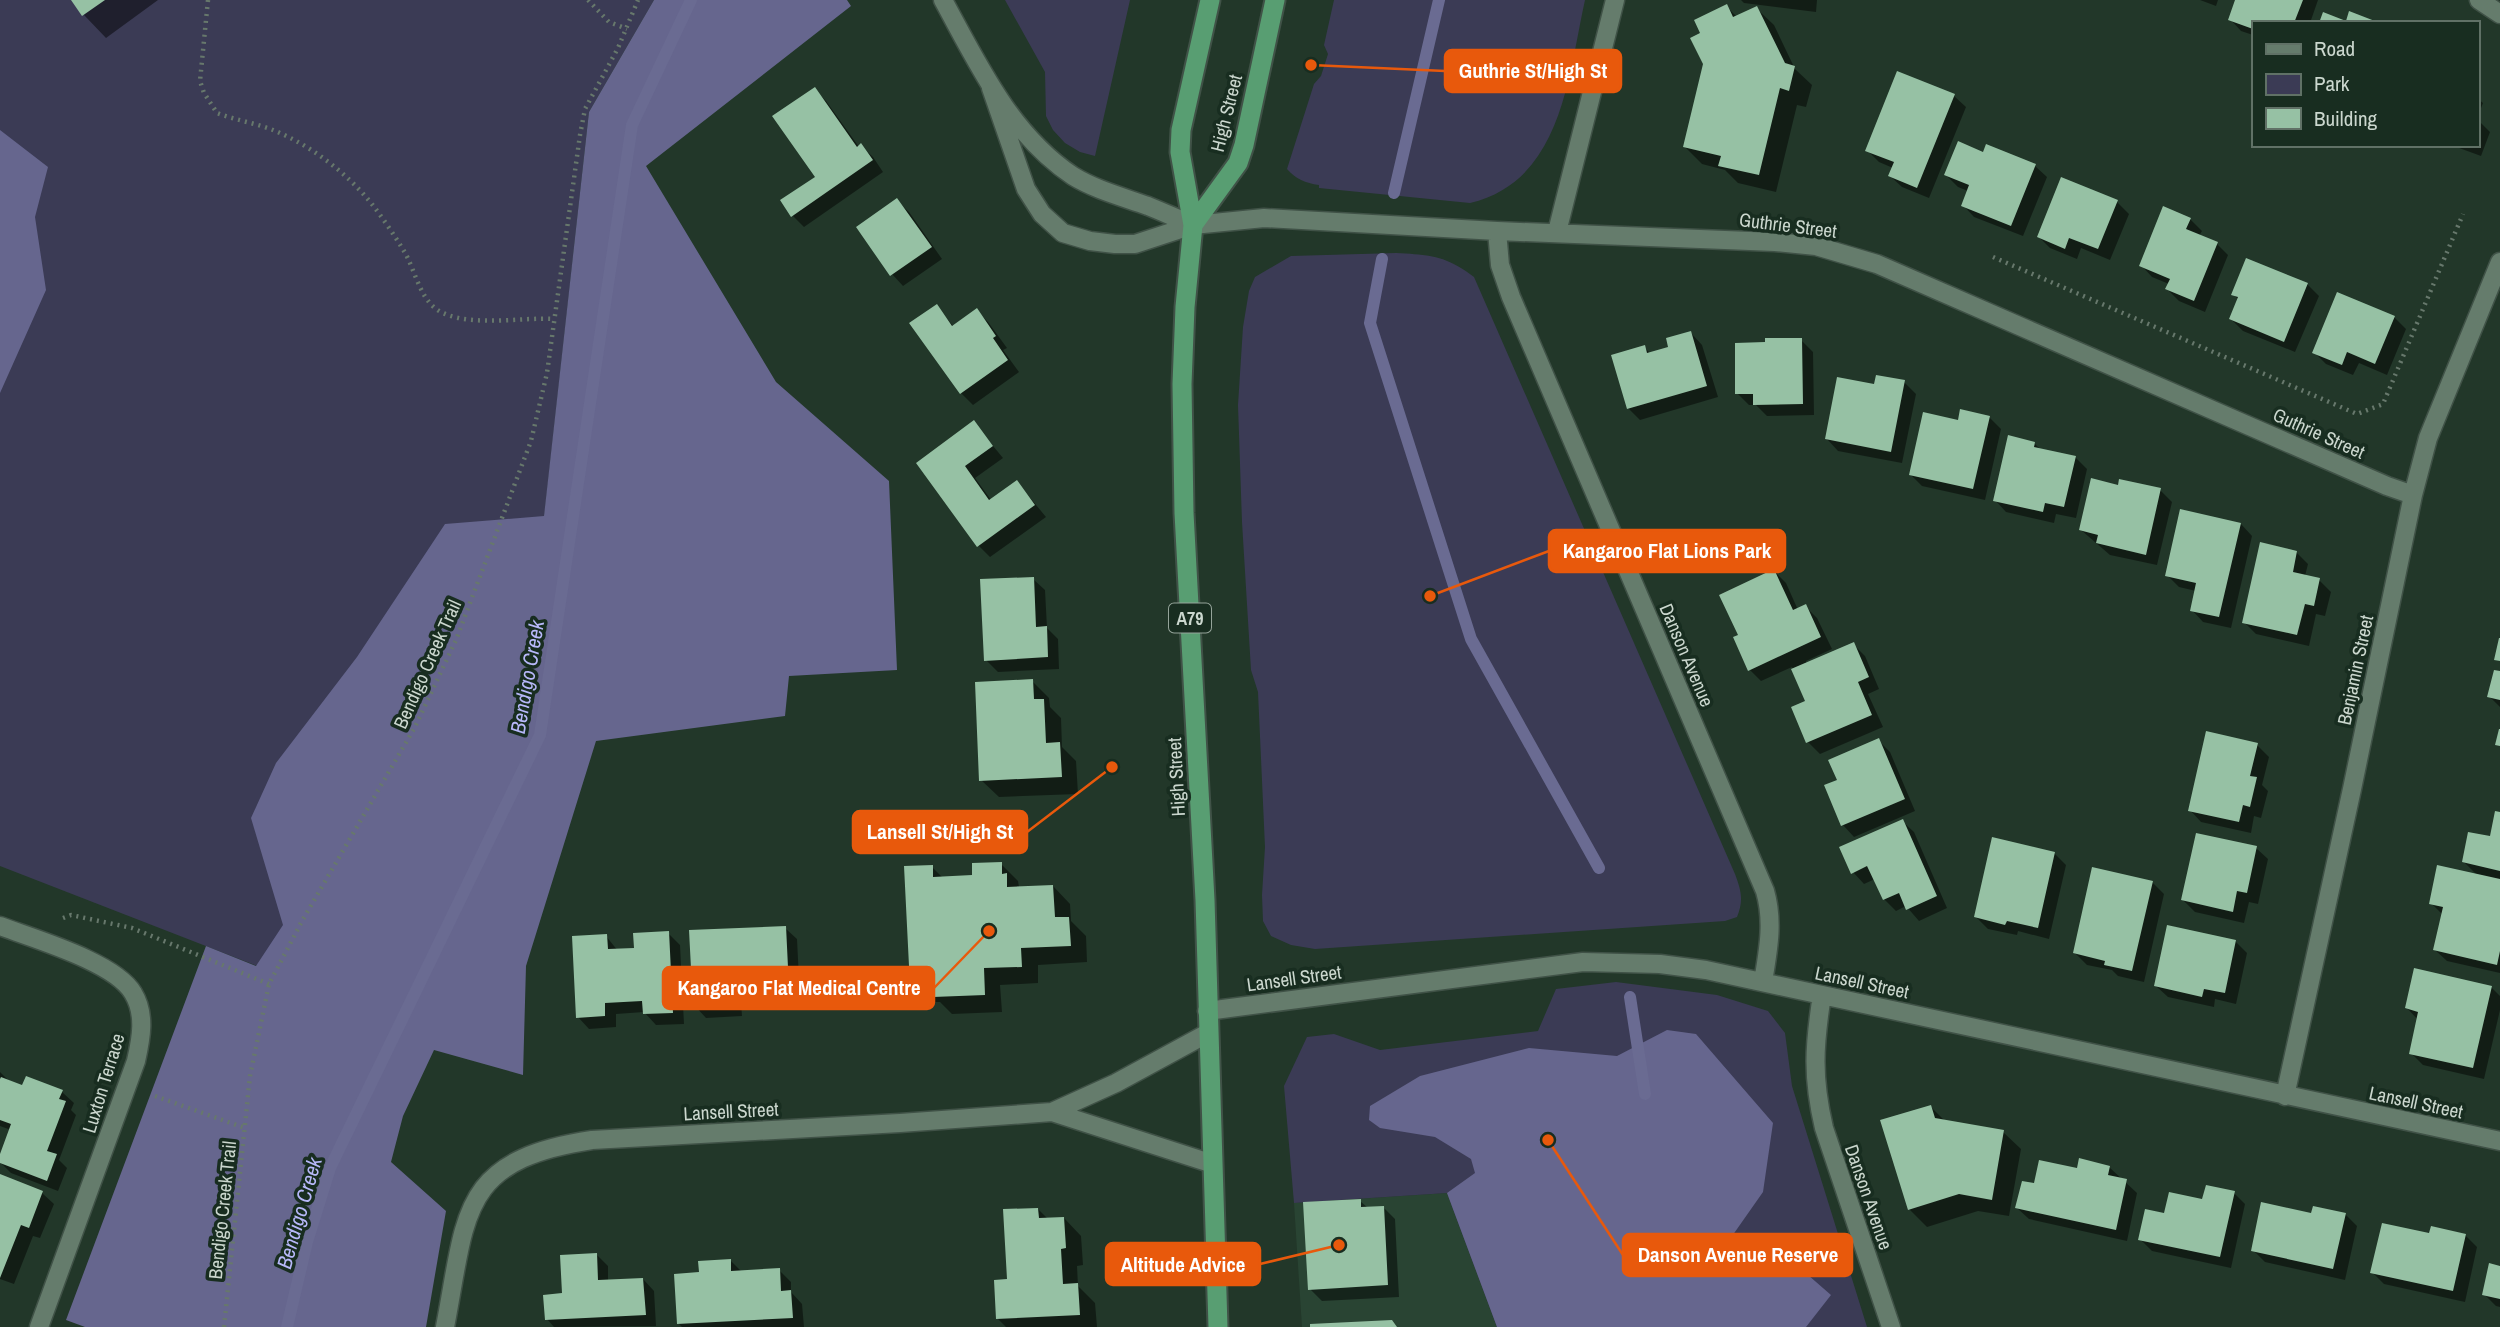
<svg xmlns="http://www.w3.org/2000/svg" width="2500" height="1327" viewBox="0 0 2500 1327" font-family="'Archivo Narrow',sans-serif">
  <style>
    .built { fill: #294433 }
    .green { fill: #3b3b55 }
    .forest { fill: #66668e }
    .shadow { fill: #0007 }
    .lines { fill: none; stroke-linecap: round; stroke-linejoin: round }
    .stream { stroke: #6a6b92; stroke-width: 12 }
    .building { fill: #96c1a4 }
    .minor-casing { stroke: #405247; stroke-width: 21 }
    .trunk-casing { stroke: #405247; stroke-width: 23 }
    .path { stroke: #67786c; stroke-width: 4.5; stroke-dasharray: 2 5; stroke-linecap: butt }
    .minor { stroke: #657c6c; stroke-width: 18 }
    .trunk { stroke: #589e72; stroke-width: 19 }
    .labels { text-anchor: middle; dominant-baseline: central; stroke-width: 7; stroke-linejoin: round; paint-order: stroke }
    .shield { fill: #182d20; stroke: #95a49a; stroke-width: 2 }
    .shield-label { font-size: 18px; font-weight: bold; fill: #cbd7ce }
    .street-label { font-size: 19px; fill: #cbd7ce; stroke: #182d20 }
    .water-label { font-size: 21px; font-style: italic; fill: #b7b8f9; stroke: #182d20 }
    .leader { fill: none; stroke: #e8590c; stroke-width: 2.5 }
    .callout-dot { fill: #e8590c; stroke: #182d20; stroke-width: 2.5 }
    .callout { fill: #e8590c; stroke: #e8590c; stroke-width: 2.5 }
    .callout-label { font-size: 21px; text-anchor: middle; font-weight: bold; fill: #fff }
  </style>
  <rect width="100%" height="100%" fill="#223729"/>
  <path class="built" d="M1447 1193 1497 1327H1302L1294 1203Z"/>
  <path class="green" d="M0 0H654L589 112 521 727 368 1009 0 866Z
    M1005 0H1130L1095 156 1080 152 1065 143 1053 130 1046 116 1045 72Z
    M1334 0H1585C1568 77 1562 181 1470 203L1319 188V185C1305 183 1296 179 1287 169L1314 84 1321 76 1328 54 1324 45Z
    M1396 253C1430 255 1445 255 1474 277L1735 874C1741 890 1744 900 1737 917L1725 921 1315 949 1291 945 1271 936 1263 921 1262 895 1265 847 1258 692 1251 670 1242 522 1238 405 1243 327 1249 291 1255 277 1291 256Z
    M1616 982 1717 995 1768 1011 1785 1033 1792 1086 1867 1327H1497L1447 1193 1294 1203 1284 1086 1307 1037 1334 1034 1380 1050 1538 1031 1556 989Z"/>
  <path class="forest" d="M654 0H847L851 6 646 166 776 382 889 481 897 670 789 676 785 716 596 741 526 966 523 1075 434 1050 403 1116 391 1162 446 1211 426 1327H85L66 1320 206 946 256 966 283 925 251 818 276 763 357 657 445 524 544 516 589 112Z
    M0 130 48 167 35 217 46 290 0 393Z
    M1667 1030 1696 1034 1773 1123 1763 1192 1730 1239 1750 1263 1808 1275 1831 1295 1806 1327H1497L1447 1193 1475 1173 1471 1159 1435 1137 1380 1128 1369 1120 1370 1106 1420 1076 1529 1048 1617 1056Z"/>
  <path class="shadow" d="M73 0H158L106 38 84 15Z
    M1741 0H1817L1816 12 1744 3Z
    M2200 0H2218L2216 6Z
    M2237 0H2318L2310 23H2253V35L2241 31 2230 19Z
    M1727 7 1737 17 1756 8 1774 25 1795 69 1812 85 1806 107 1797 105 1776 192 1738 183 1725 170 1702 164 1685 147 1704 64 1702 34Z
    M1898 73 1954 96 1966 107 1929 198 1902 187 1890 176 1893 168 1879 162 1867 150Z
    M814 89 826 101 859 147 861 146 873 157 883 172 804 227 793 216 817 177Z
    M2477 98 2483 103 2477 118Z
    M2477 119 2490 132 2481 156 2451 145H2477Z
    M1984 154 2035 166 2047 177 2023 236 1974 217 1963 205 1968 191 1958 187 1946 175Z
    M897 201 909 212 942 259 903 286 892 274Z
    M2117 202 2129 214 2110 260 2081 248 2077 259 2050 248 2039 237Z
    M2190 219 2202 231 2199 236 2217 244 2228 255 2205 312 2179 301 2167 289 2169 284 2152 277 2141 265Z
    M2307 284 2319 296 2295 352 2243 331 2231 319 2239 300 2233 294Z
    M937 307 954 327 977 311 988 322 1007 348 1003 350 1019 372 973 405 961 393Z
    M2394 317 2406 329 2387 375 2359 363 2353 375 2326 364 2314 352Z
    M1691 333 1702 345 1718 397 1640 420 1628 408 1644 347 1651 354 1671 348Z
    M1801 340 1813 352 1814 415 1767 416 1756 405H1749L1737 393 1767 344Z
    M1904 382 1916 394 1902 463 1838 451 1827 439 1875 386Z
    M1989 417 2001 429 1985 500 1922 486 1910 474 1959 422Z
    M974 423 1003 458 975 478 991 500 1017 482 1046 517 990 557 979 546 918 463Z
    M2035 444 2041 450 2075 457 2087 469 2076 518 2056 514 2054 523 2006 512 1995 500Z
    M2120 487 2160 490 2172 502 2157 565 2110 555 2081 530Z
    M2241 524 2252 536 2231 628 2203 622 2192 610 2196 591 2179 587 2167 575Z
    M2296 552 2308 564 2305 576 2319 580 2331 592 2325 616 2316 614 2309 646 2256 634 2244 622Z
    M1774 571 1786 583 1798 610 1805 606 1817 618 1832 649 1806 661 1807 664 1853 644 1865 656 1879 689 1868 694 1883 727 1820 754 1808 742 1807 702 1792 667 1761 681 1749 669 1741 636Z
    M1033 579 1045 590 1047 628 1058 639 1059 669 998 672 986 660Z
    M2500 673V707L2489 696Z
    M1032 681 1049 698 1050 707 1061 718 1062 747 1076 761 1078 794 999 797 981 780Z
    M1878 740 1890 752 1915 811 1854 837 1843 825 1826 786 1839 781Z
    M2257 745 2269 757 2262 785 2268 791 2261 818 2254 816 2251 833 2201 822 2190 810Z
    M2500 814V973L2447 961 2435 950 2443 915 2431 903 2478 876 2464 862 2491 838Z
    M1902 821 1914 832 1947 908 1919 921 1906 906 1896 911 1884 899 1875 879 1864 884 1853 872Z
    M2256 848 2268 859 2258 904 2249 902 2244 923 2195 912 2183 900Z
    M2054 853 2066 865 2049 939 2018 931 2017 935 1988 929 1976 917Z
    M1001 864 1018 881 1019 887 1053 886 1070 904 1071 921 1086 936 1087 962 1038 965V983L1000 985 1002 1012 952 1014 940 1002H930L912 985 932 867 943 878 974 876Z
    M2152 882 2164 894 2144 982 2118 976 2112 970 2087 965 2075 953Z
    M785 928 797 939 800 999 741 1002 742 1016 706 1018 695 1006Z
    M668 933 680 945 684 1024 656 1025 644 1012 616 1014V1027L589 1029 578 1017 606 936 618 951 636 950Z
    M2235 941 2247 953 2236 1004 2215 999 2214 1007 2168 997 2156 986Z
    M2491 987 2500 996V1010L2484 1079 2423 1065 2411 1053 2418 1020 2407 1008Z
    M0 1072 8 1080 23 1087 62 1092 74 1103 71 1110 76 1115 59 1160 67 1168 58 1191 11 1173 0 1162 11 1130 0 1126Z
    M1931 1107 1945 1121 2003 1132 2021 1149 2009 1216 1978 1211 1927 1227 1909 1209Z
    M2109 1167 2137 1193 2127 1241 2029 1219 2017 1208 2036 1185 2078 1170Z
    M0 1176 42 1193 54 1204 40 1238 33 1236 14 1284 0 1279Z
    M2234 1193 2245 1204 2231 1268 2152 1251 2140 1239 2165 1216Z
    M1360 1201 1368 1208 1383 1207 1395 1219 1399 1297 1322 1301 1310 1289Z
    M1038 1209 1048 1219 1064 1218 1081 1236 1083 1265 1077 1266 1078 1286 1095 1303 1097 1327H1006L998 1319 1009 1281Z
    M2345 1214 2357 1226 2345 1280 2265 1262 2253 1250 2312 1215Z
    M2465 1235 2477 1247 2465 1302 2384 1284 2372 1272Z
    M596 1254 608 1266V1281L643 1279 654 1291 656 1326 554 1327 547 1319Z
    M730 1260 742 1272 779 1270 791 1282V1292L802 1304 804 1327H682L678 1323 701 1274Z
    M2500 1268V1307L2496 1306 2484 1294Z"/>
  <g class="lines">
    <path class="stream" d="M1394 193 1439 0
      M1382 259 1370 323 1471 639 1599 868
      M1630 997 1645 1094
      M287 1327 307 1242 330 1168 540 735 632 125 691 0"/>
  </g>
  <path class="building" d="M71 0H105L82 16Z
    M2235 0H2303L2294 23H2253V29L2228 20Z
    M1727 4 1733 17 1757 6 1785 63 1795 66 1789 91 1780 88 1759 175 1718 166 1721 156 1683 147 1703 64 1690 38 1700 33 1694 20Z
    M2349 11 2380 23H2319L2323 12 2346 21Z
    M1897 71 1955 94 1917 188 1888 176 1894 162 1865 151Z
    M815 87 857 147 861 143 873 160 791 217 780 200 815 177 772 116Z
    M1958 141 1983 152 1986 144 2036 164 2011 226 1961 206 1969 185 1944 175Z
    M2061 177 2118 200 2098 249 2069 238 2065 249 2037 237Z
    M897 198 932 247 890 276 856 227Z
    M2163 206 2191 218 2186 229 2218 242 2194 301 2165 289 2170 279 2139 266Z
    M2246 258 2308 283 2284 342 2229 319 2238 297 2231 295Z
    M2337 292 2395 316 2375 364 2347 352 2342 365 2312 353Z
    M937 304 952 326 977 308 996 336 993 338 1008 360 960 394 909 323Z
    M1691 331 1707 386 1627 409 1611 355 1645 345 1647 353 1668 347 1666 338Z
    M1765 338H1802L1803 404 1753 405V394H1735V343L1765 342Z
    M1876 375 1905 380 1891 452 1825 439 1837 377 1874 384Z
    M1960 409 1990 416 1973 489 1909 475 1923 412 1958 420Z
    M974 420 993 446 965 466 989 500 1017 480 1035 505 977 547 916 463Z
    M2008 435 2035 442 2034 447 2076 456 2064 507 2045 503 2043 512 1993 501Z
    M2091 478 2118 485 2119 479 2161 488 2146 555 2096 543 2098 535 2079 530Z
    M2180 509 2241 523 2219 617 2190 611 2196 583 2165 576Z
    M2260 542 2297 551 2293 572 2320 578 2314 606 2305 604 2297 635 2242 623Z
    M1774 569 1793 610 1806 604 1821 637 1748 671 1733 637 1738 635 1719 595Z
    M1034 577 1036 627 1047 626 1048 657 984 661 980 579Z
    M2499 638H2500V661L2494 660Z
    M1854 642 1869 677 1858 682 1872 715 1806 743 1791 707 1805 701 1791 669Z
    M2494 670 2500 671V700L2487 697Z
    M1033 679 1034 699H1044L1046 743 1060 742 1062 777 979 781 975 682Z
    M2499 729H2500V746L2495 745Z
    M2206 731 2258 743 2250 776 2257 777 2250 807 2243 805 2239 822 2188 811Z
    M1879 738 1905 799 1841 826 1824 785 1837 780 1828 760Z
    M2495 811 2500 812V871L2462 862 2468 832 2490 836Z
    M1903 819 1937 896 1906 910 1899 893 1883 900 1867 866 1851 874 1839 847Z
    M2196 833 2257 846 2247 893 2237 891 2233 912 2181 900Z
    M1992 837 2055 852 2038 928 2007 921 2005 925 1974 917Z
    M1002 862V874L1007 873V887L1053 885 1055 917H1069L1071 946 1021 948 1022 967 984 968 985 995 933 997 932 985 910 986 904 866 933 865V877L972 875V863Z
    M2437 865 2500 879V951L2497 965 2433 950 2443 907 2429 904Z
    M2092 867 2153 881 2132 971 2104 965 2105 961 2073 953Z
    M2167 925 2236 940 2225 993 2204 989 2202 997 2154 986Z
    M786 926 789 988 730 991 731 1005 693 1007 689 930Z
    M669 931 673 1013 643 1014 642 1001 605 1003V1016L576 1018 572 936 607 934 608 949 634 948 633 933Z
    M2414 968 2492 986 2473 1068 2409 1054 2418 1012 2405 1008Z
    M26 1076 63 1090 59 1099 66 1101 47 1151 57 1154 47 1181 0 1163V1154L11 1124 0 1120V1079L1 1077 22 1085Z
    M1931 1105 1935 1118 2004 1130 1992 1200 1959 1194 1908 1210 1880 1120Z
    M2079 1158 2110 1166 2108 1175 2127 1179 2116 1230 2015 1208 2022 1181 2034 1183 2039 1160 2077 1168Z
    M0 1174 43 1191 29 1228 21 1225 0 1278Z
    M2206 1185 2235 1191 2220 1257 2138 1240 2145 1209 2164 1213 2169 1192 2202 1199Z
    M1361 1199V1207L1384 1206 1388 1285 1308 1290 1303 1202Z
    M2261 1202 2311 1213 2313 1206 2346 1213 2333 1269 2251 1251Z
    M1038 1208 1039 1218 1064 1217 1066 1248 1061 1249 1063 1284 1078 1283 1080 1315 996 1319 994 1280 1007 1279 1003 1209Z
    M2382 1223 2429 1233 2431 1226 2466 1234 2453 1291 2370 1273Z
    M597 1253 598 1280 643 1278 646 1315 545 1320 543 1295 562 1293 560 1255Z
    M731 1259V1271L780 1268 781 1291 791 1290 793 1318 677 1324 674 1274 699 1272 698 1261Z
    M2489 1263 2500 1266V1299L2482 1295Z
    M1392 1320 1397 1327H1310V1324Z"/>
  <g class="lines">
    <g class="minor-casing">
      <path id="minor" d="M943 0C978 64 1010 134 1073 176 1096 190 1123 197 1148 206 1163 212 1178 219 1193 225
        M2479 0 2500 14
        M991 88 1026 189 1042 214 1063 233 1090 241 1115 244H1135L1193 225 1264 218 1497 231 1775 242 1816 246 1877 264 2387 486 2413 495
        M1497 231 1500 265 1511 297 1765 891C1774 922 1768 951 1763 982
        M1557 232 1615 0
        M0 926C34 939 115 962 133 993 146 1014 141 1039 136 1061L39 1327
        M1822 995C1814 1046 1812 1077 1824 1128L1891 1327
        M1207 1011 1583 962 1660 964 1706 970 2500 1141
        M2285 1096 2352 789 2413 495 2428 438 2500 262
        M1052 1112 1213 1164
        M445 1327C467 1213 459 1160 592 1140L900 1123 1052 1112 1116 1083 1208 1033"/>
    </g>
    <g class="trunk-casing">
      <path id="trunk" d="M1210 0 1181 130 1180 152 1193 225 1185 307 1182 384 1184 513 1205 900 1218 1327
        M1193 225 1238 163 1244 145 1275 0"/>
    </g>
    <path class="path" d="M208 0 200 81 204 93 217 113C235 120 255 123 273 130 310 145 346 172 371 203 383 218 394 235 404 251 416 271 420 303 443 313 473 327 522 317 554 319
      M588 0 609 22 627 29
      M1993 257 2357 414 2383 404 2463 214
      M63 918 71 915 132 928 269 984
      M155 1096 245 1128
      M224 1327 250 1076 269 984 302 921 415 727 456 640 531 441 547 373 580 135 585 109 618 48 638 0"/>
    <use href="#minor" class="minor"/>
    <use href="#trunk" class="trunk"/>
  </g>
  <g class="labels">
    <rect class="shield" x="1169" y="603.5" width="42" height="29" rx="5"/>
    <g class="shield-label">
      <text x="1190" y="618">A79</text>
    </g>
    <g class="street-label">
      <text transform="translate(1226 113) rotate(-76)">High Street</text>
      <text transform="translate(1788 225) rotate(7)">Guthrie Street</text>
      <text transform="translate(2319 433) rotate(24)">Guthrie Street</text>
      <text transform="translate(1687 655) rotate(67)">Danson Avenue</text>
      <text transform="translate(427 664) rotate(-66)">Bendigo Creek Trail</text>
      <text transform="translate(2355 670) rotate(-78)">Benjamin Street</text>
      <text transform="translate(1176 777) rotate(-93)">High Street</text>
      <text transform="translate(1294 978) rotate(-8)">Lansell Street</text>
      <text transform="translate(1862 982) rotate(12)">Lansell Street</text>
      <text transform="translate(103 1083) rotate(-73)">Luxton Terrace</text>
      <text transform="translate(2416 1102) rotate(12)">Lansell Street</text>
      <text transform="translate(731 1111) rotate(-3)">Lansell Street</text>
      <text transform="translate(1869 1197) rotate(71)">Danson Avenue</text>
      <text transform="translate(222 1210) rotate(-84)">Bendigo Creek Trail</text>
    </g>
    <g class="water-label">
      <text transform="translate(527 677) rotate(-80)">Bendigo Creek</text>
      <text transform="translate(299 1213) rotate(-74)">Bendigo Creek</text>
    </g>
  </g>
  <path class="leader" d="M1311 65L1445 71M1430 596L1549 551M1112 767L1027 832M989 931L934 988M1548 1140L1623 1255M1339 1245L1260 1264"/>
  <g class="callout-dot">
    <circle cx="1311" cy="65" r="7"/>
    <circle cx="1430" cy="596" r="7"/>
    <circle cx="1112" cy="767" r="7"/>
    <circle cx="989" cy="931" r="7"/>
    <circle cx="1548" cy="1140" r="7"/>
    <circle cx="1339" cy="1245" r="7"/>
  </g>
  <g class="callout">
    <rect x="1445" y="50" width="176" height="42" rx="7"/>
    <rect x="1549" y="530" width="236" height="42" rx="7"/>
    <rect x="853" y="811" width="174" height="42" rx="7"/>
    <rect x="663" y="967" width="271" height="42" rx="7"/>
    <rect x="1623" y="1234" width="229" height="42" rx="7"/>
    <rect x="1106" y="1243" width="154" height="42" rx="7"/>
  </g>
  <g class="callout-label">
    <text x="1533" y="78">Guthrie St/High St</text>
    <text x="1667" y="558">Kangaroo Flat Lions Park</text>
    <text x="940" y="839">Lansell St/High St</text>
    <text x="799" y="995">Kangaroo Flat Medical Centre</text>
    <text x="1738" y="1262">Danson Avenue Reserve</text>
    <text x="1183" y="1272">Altitude Advice</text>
  </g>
  <rect x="2252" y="21" width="228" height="126" fill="#182d20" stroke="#607166" stroke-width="2"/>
  <rect x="2266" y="44" width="35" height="10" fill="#657c6c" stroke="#607166" stroke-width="2"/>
  <text x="2314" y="56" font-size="21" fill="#cbd7ce">Road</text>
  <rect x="2266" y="74" width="35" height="21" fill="#3b3b55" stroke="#607166" stroke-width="2"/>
  <text x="2314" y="91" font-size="21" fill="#cbd7ce">Park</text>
  <rect x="2266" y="108" width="35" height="21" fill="#96c1a4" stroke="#607166" stroke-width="2"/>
  <text x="2314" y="126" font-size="21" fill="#cbd7ce">Building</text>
</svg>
